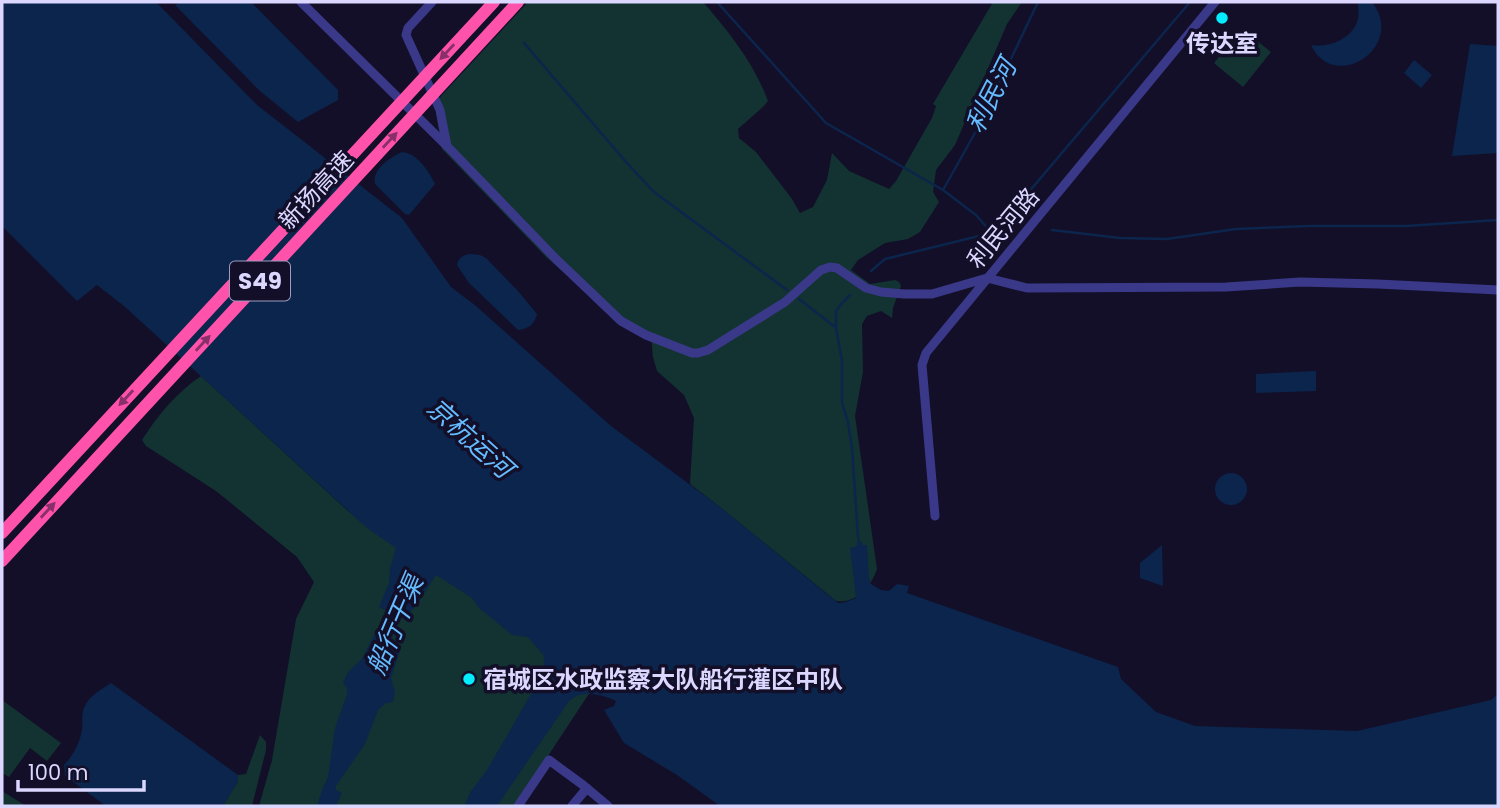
<svg xmlns="http://www.w3.org/2000/svg" width="1500" height="808" viewBox="0 0 1500 808" font-family="Poppins,'Noto Sans SC',sans-serif">
  <style>
    .green { fill: #123331 }
    .water { fill: #0b254c }
    .lines { fill: none; stroke-linecap: round; stroke-linejoin: round }
    .stream { stroke: #0b254c; stroke-width: 2.5 }
    .minor { stroke: #3a3989; stroke-width: 9 }
    .highway { stroke: #ff52aa; stroke-width: 12 }
    .oneway { fill: #89306a }
    .poi-dot { fill: #03edff; stroke: #130f29; stroke-width: 2.5 }
    .labels { text-anchor: middle; dominant-baseline: central; stroke-width: 7; stroke-linejoin: round; paint-order: stroke }
    .shield { fill: #130f29; stroke: #9f9bbf; stroke-width: 2 }
    .shield-label { font-size: 23px; font-weight: bold; fill: #dbd7ff }
    .poi-label { font-size: 24px; font-weight: bold; fill: #dbd7ff; stroke: #130f29 }
    .street-label { font-size: 24px; fill: #dbd7ff; stroke: #130f29 }
    .water-label { font-size: 26px; font-style: italic; fill: #65bcff; stroke: #130f29 }
  </style>
  <rect width="100%" height="100%" fill="#130f29"/>
  <path class="green" d="M528 2H703C729 32 754 63 768 101L764 106 738 129 739 138 756 152 792 199 800 213 813 207 827 180 832 153 849 171 889 189 896 181 932 118 936 106 933 104 993 2H1022L1007 24 955 145 936 170 933 192 939 202 920 232 908 239 885 243 858 260 851 270 870 284 895 280 899 282 901 286 893 308 892 318 881 311 867 316 862 324 863 372 855 416 877 569C871 587 856 604 836 601L720 507 690 484 694 418 684 395 657 371 653 357 651 336 596 300 547 258 442 149 435 107 441 96Z
    M1242 29 1271 52 1243 87 1214 63Z
    M201 376 348 511 598 680 515 806H259L272 760 296 619 314 582 297 557 216 491 146 446 142 440C158 415 176 393 201 376Z
    M2 700 61 743 47 761 30 748 9 777 2 773Z
    M260 735 266 742V750L252 806H223L238 781V775L246 774Z
    M2 791 26 806H2Z"/>
  <path class="water" d="M2 2H156L257 105 402 218 451 287 476 306 611 426 720 507 838 603 846 602 856 598 850 548 857 546 858 537 863 545H867L869 578 871 584 881 590 889 591 897 584 909 586 907 593 1118 667 1121 679 1156 712 1195 726 1357 731 1491 700 1498 694V806H720L677 775 624 743 604 710 614 706 616 701C607 696 590 692 579 695 576 696 572 699 569 701L497 806H464L471 791 487 770 543 673 544 656 528 637 512 635 479 608 472 598 436 575 418 603 405 618 401 616 392 638 395 644 401 647 391 678 395 692 393 702 386 703 378 710 365 744 336 786V790L342 793 336 806H317L323 787 328 777 335 728 347 694V688L343 683 348 672 362 659 374 635 381 638 385 634 390 612 379 607 389 583 390 568 396 548 367 528 124 306 97 285 77 301 2 226Z
    M180 2H251L338 90V100L298 122 260 91 175 5Z
    M1358 2H1372C1407 47 1334 94 1311 45 1329 48 1353 39 1358 19 1359 14 1358 7 1358 2Z
    M1470 44 1498 46V153L1452 156Z
    M1414 60 1432 75 1421 88 1404 73Z
    M402 152C417 153 429 171 435 184L409 215 405 214 375 184C372 169 389 158 402 152Z
    M471 254 480 255 486 258 518 291 537 314C535 324 528 329 518 330L469 283 457 265C459 257 463 255 471 254Z
    M1316 371V391L1256 393V374Z
    M1215 489a16 16 0 1 1 32 0a16 16 0 1 1-32 0Z
    M1162 545 1163 586 1140 578V563Z
    M111 683 238 775V781L223 806H106L65 776 64 765C74 754 80 743 82 729 83 722 81 712 85 706 89 696 102 689 111 683Z"/>
  <g class="lines">
    <path class="stream" d="M717 2 826 123 943 190 976 215 990 231
      M524 43 626 162 654 192 787 290
      M943 190 980 124 1038 2
      M1052 230 1120 238 1167 239 1236 229 1309 226H1406L1498 220
      M871 271 885 259 979 236 990 231 1005 220 1190 2
      M850 295 843 302 836 311V328L842 361V403L848 422 852 448 858 537
      M799 299 835 327"/>
    <path class="minor" d="M301 2 447 146 556 259 621 321 646 335 692 353H698L708 350 785 302 821 270 830 267 837 268 866 288 881 292 904 294H932L987 278 1027 288 1226 287 1300 282 1378 284 1498 290
      M432 2 408 28 406 35 440 110 447 146
      M935 516 922 365 926 353 1215 2
      M518 806 549 760 583 785 608 806
      M572 806 587 788"/>
    <path class="highway" d="M2 533 494 2
      M2 561 518 2"/>
  </g>
  <defs><path id="oneway-solid" d="M-6-.8H1V-3.2L6.5 0L1 3.2V.8H-6Z" transform="scale(1.75)"/></defs>
  <g class="oneway">
    <use href="#oneway-solid" transform="translate(447 52) rotate(133)"/>
    <use href="#oneway-solid" transform="translate(390 140) rotate(-47)"/>
    <use href="#oneway-solid" transform="translate(203 343) rotate(-47)"/>
    <use href="#oneway-solid" transform="translate(126 398) rotate(133)"/>
    <use href="#oneway-solid" transform="translate(48 510) rotate(-47)"/>
  </g>
  <g class="poi-dot">
    <circle cx="1222" cy="18" r="7"/>
    <circle cx="469" cy="679" r="7"/>
  </g>
  <g class="labels">
    <rect class="shield" x="230" y="261.5" width="60" height="39" rx="5"/>
    <g class="shield-label">
      <text x="260" y="281">S49</text>
    </g>
    <g class="poi-label">
      <text x="1222" y="43">传达室</text>
      <text x="483" y="679" text-anchor="start">宿城区水政监察大队船行灌区中队</text>
    </g>
    <g class="street-label">
      <text transform="translate(316 190) rotate(-47)">新扬高速</text>
      <text transform="translate(1003 228) rotate(-50)">利民河路</text>
    </g>
    <g class="water-label">
      <text transform="translate(991 96) rotate(-63)">利民河</text>
      <text transform="translate(470 438) rotate(42)">京杭运河</text>
      <text transform="translate(395 625) rotate(-67)">船行干渠</text>
    </g>
  </g>
  <rect width="1500" height="808" fill="none" stroke="#dbd7ff" stroke-width="7"/>
  <path d="M18 780v10h126v-10" fill="none" stroke="#dbd7ff" stroke-width="3.5"/>
  <text x="28" y="780" font-size="21" fill="#dbd7ff" stroke="#130f29" stroke-width="5" paint-order="stroke">100 m</text>
</svg>
